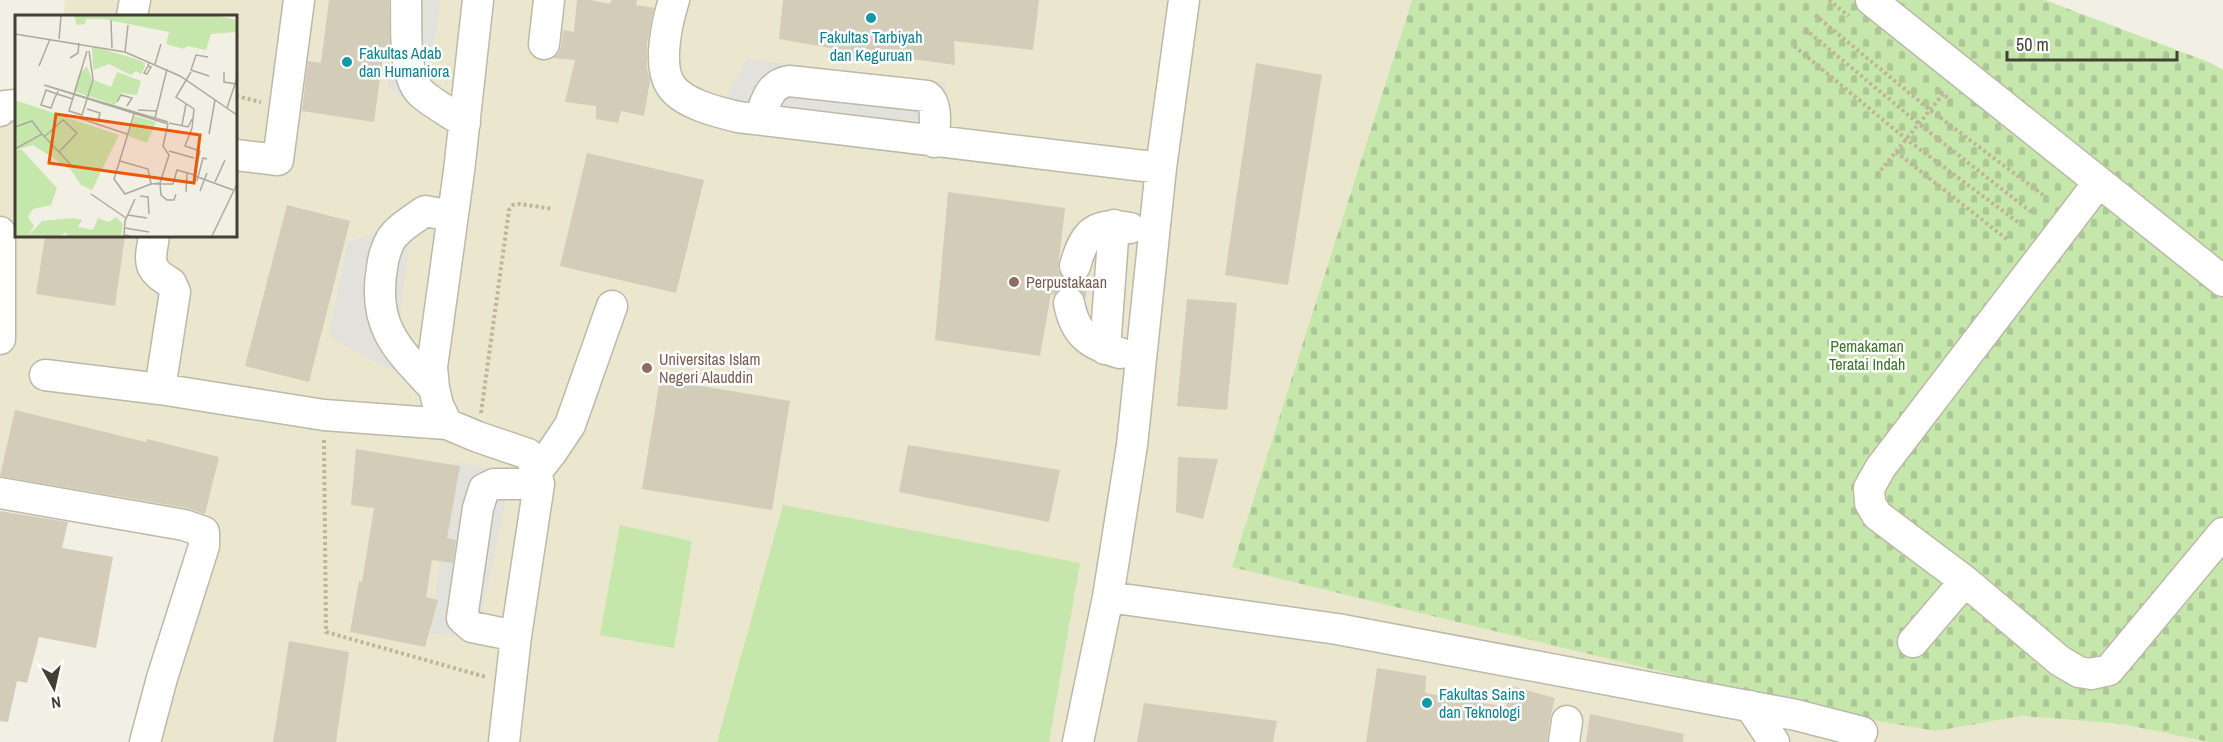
<svg xmlns="http://www.w3.org/2000/svg" width="2223" height="742" viewBox="0 0 2223 742" font-family="'Archivo Narrow',sans-serif">
  <style>
    .education { fill: #ebe6ce }
    .cemetery { fill: url(#cemetery-stones) }
    .garden { fill: #c6e7ac }
    .parking { fill: #e2e1dc }
    .building { fill: #d3ccb9 }
    .lines { fill: none; stroke-linecap: round; stroke-linejoin: round }
    .minor-tunnel { stroke: #cfccc1; stroke-width: 30; stroke-dasharray: 30 15; stroke-linecap: butt }
    .minor-casing { stroke: #bdb8a7; stroke-width: 33 }
    .path { stroke: #bfb598; stroke-width: 4; stroke-dasharray: 3 3; stroke-linecap: butt }
    .minor { stroke: #fff; stroke-width: 30 }
    .culture-dot { fill: #0f9aa8; stroke: #fff; stroke-width: 2 }
    .education-dot { fill: #8d6e63; stroke: #fff; stroke-width: 2 }
    .labels { text-anchor: middle; dominant-baseline: central; stroke-width: 5; stroke-linejoin: round; paint-order: stroke }
    .culture-label { font-size: 16px; fill: #0d838f; stroke: #fff; text-anchor: start }
    .education-label { font-size: 16px; fill: #785e54; stroke: #fff; text-anchor: start }
    .park-label { font-size: 16px; fill: #3d7528; stroke: #fff }
    .inset-road { fill: none; stroke: #aca99e; stroke-width: 1.5 }
    .view { fill: #e8590c; fill-opacity: 0.15; stroke: #e8590c; stroke-width: 3 }
    .inset-edge { fill: none; stroke: #443f34; stroke-width: 3 }
  </style>
  <defs>
    <pattern id="cemetery-stones" width="16" height="16" patternUnits="userSpaceOnUse" patternTransform="scale(1.5)"><rect width="16" height="16" fill="#c6e7ac"/><path d="M2 7V4a2 2 0 0 1 4 0v3zM10 15v-3a2 2 0 0 1 4 0v3z" fill="#abc795"/></pattern>
  </defs>
  <rect width="100%" height="100%" fill="#f2efe4"/>
  <path class="education" d="M65 0H1412L1233 567 1936 731 2021 716 2122 724 2209 742H134L210 540 0 501V102L16 103V236H236V16H64Z"/>
  <path class="cemetery" d="M1412 0H2045L2211 63 2223 70V742H2209L2122 724 2021 716 1936 731 1831 713 1232 567Z"/>
  <path class="garden" d="M783 505 1080 563 1049 742H717Z
    M620 525 692 541 674 648 600 635Z"/>
  <path class="parking" d="M398 0H441L423 111 388 87Z
    M747 59 946 83 944 122 720 111Z
    M413 220 392 371 329 336 348 242Z
    M454 462 509 471 506 501 476 640 430 633Z"/>
  <path class="building" d="M329 0H389L390 49 384 48 374 122 302 111 308 61 321 63Z
    M577 0H591L610 4 612 0H637L636 5 654 8 647 43V68L650 80 644 116 621 111 618 123 596 119V106L565 102 575 60 553 58 558 54 561 47 563 30 574 32Z
    M783 0H1039L1033 50 954 41 955 65 877 54 874 65 846 60 847 51 779 39Z
    M1256 63 1322 75 1288 285 1225 275Z
    M587 153 704 180 676 293 560 266Z
    M948 192 1065 208 1058 269 1062 277 1071 283H1079L1087 278 1086 298 1081 291 1073 286H1064L1055 295 1051 294 1040 356 935 340Z
    M287 205 350 221 309 382 245 366Z
    M45 236H125L115 306 36 294Z
    M1187 299 1237 303 1227 410 1177 406Z
    M660 379 790 401 772 510 642 489Z
    M15 410 146 442 147 439 219 457 205 514 187 508 0 476Z
    M908 445 1060 470 1049 522 899 492Z
    M356 449 460 466 447 538 456 540 453 563 432 560 426 597 438 600 425 647 350 632 359 581 362 582 374 508 351 505Z
    M1178 457 1218 459 1203 519 1176 512Z
    M0 511 68 522 62 548 113 557 96 648 39 637 27 683 17 681 8 722 0 721Z
    M289 641 349 652 336 742H273Z
    M1377 668 1426 676 1425 693 1506 707 1511 686 1555 698 1550 719 1547 742H1366Z
    M1144 703 1277 721 1273 742H1137Z
    M1590 714 1684 734 1683 742H1586Z"/>
  <g class="lines">
    <path class="minor-tunnel" d="M1069 303 1075 266"/>
    <g class="minor-casing">
      <path id="minor" d="M406 0C407 25 402 77 422 94 435 105 451 113 465 123
        M478 0 459 171 432 367 434 388 438 405 447 424 478 437 528 454 533 462 539 484 516 636 504 742
        M674 0C667 22 657 66 671 86 683 104 718 112 738 117L1161 168
        M1871 0 2099 182
        M132 16 135 0
        M544 44 549 0
        M0 111 5 106 16 105
        M759 119C766 102 769 84 789 81L927 96C939 105 934 128 934 142
        M236 155 278 160 299 0
        M0 232V339
        M154 236C150 261 146 269 171 283L175 292 160 389
        M1075 266C1084 233 1095 221 1130 228
        M2223 281 2099 182 1881 467 1869 488 1870 503 1877 515 1965 581 2060 661 2079 672 2091 674 2109 670 2223 533
        M1069 303C1075 335 1090 345 1120 353
        M1105 349 1114 225
        M45 375 160 389 324 415 447 424
        M434 388C397 349 372 326 382 268 383 257 388 241 395 234 403 225 415 218 425 211L452 216
        M537 471 552 452 570 425 612 306
        M0 493 184 525 204 532V546L162 678 145 742
        M1108 597 1337 629 1796 715 1862 732
        M516 636 472 627 462 618 478 508 484 489 494 484H539
        M1913 642 1965 581
        M1750 706 1774 742
        M1078 742 1108 597 1132 445 1161 168 1184 0
        M1564 742 1567 721"/>
    </g>
    <path class="path" d="M1829 0 1849 16
      M1815 15 1930 110 2043 195
      M1805 29 1919 124 2031 212
      M1794 46 1906 139 2019 223
      M1936 88 1953 102
      M236 96 261 102
      M1896 152 2009 241
      M1877 175 1944 93
      M481 413 509 210 513 205 520 204 553 209
      M324 440 326 632 486 677"/>
    <use href="#minor" class="minor"/>
  </g>
  <g class="culture-dot">
    <circle cx="871" cy="18" r="6"/>
    <circle cx="347" cy="62" r="6"/>
    <circle cx="1427" cy="703" r="6"/>
  </g>
  <g class="education-dot">
    <circle cx="1014" cy="282" r="6"/>
    <circle cx="647" cy="368" r="6"/>
  </g>
  <g class="labels">
    <g class="culture-label">
      <text x="871" y="37" text-anchor="middle">Fakultas Tarbiyah<tspan x="871" dy="18">dan Keguruan</tspan></text>
      <text x="359" y="53">Fakultas Adab<tspan x="359" dy="18">dan Humaniora</tspan></text>
      <text x="1439" y="694">Fakultas Sains<tspan x="1439" dy="18">dan Teknologi</tspan></text>
    </g>
    <g class="education-label">
      <text x="1026" y="282">Perpustakaan</text>
      <text x="659" y="359">Universitas Islam<tspan x="659" dy="18">Negeri Alauddin</tspan></text>
    </g>
    <g class="park-label">
      <text x="1867" y="346">Pemakaman<tspan x="1867" dy="18">Teratai Indah</tspan></text>
    </g>
  </g>
  <g transform="translate(15 15)">
    <rect width="222" height="222" fill="#f2efe4"/>
    <path d="M59 1H203L222 5V12L221 17 196 19 191 35 172 31 169 34 151 29 154 17 88 4H71L70 9 62 10ZM77 31 124 45 130 48 129 54 126 59 121 56 116 60 94 49 78 55ZM72 51 77 65 73 81 59 76 63 61ZM102 57 126 66 122 80 106 78 100 90 74 81 79 65 96 72ZM6 134 42 173 36 190 18 194 13 202 19 211 13 221H0V136Z" fill="#c6e7ac"/>
    <path d="M0 85 104 120 77 175 66 170 56 155 18 130 0 135Z" fill="#c6e7ac"/>
    <path d="M120 101 141 107 132 128 113 121ZM101 202 108 209 106 221H53L51 217 45 221H13L27 206 58 203 67 205 63 212 78 215 83 203 94 207Z" fill="#c6e7ac"/>
    <path class="inset-road" d="M96 5 97 33M0 19 110 37 165 61 222 100M44 24 46 1M72 36 54 96 67 100 78 65 74 36M110 37 113 10M193 42 181 40 176 55 194 61M55 43 63 38 64 28M140 49 146 29M24 51 35 24M133 51 136 52 132 59 129 58 133 51 134 47M209 57V67L221 69M43 76 42 79 40 82 36 93 26 90 31 75 42 79 58 84M102 87 106 80 117 83 112 91M212 93 222 63M72 94 85 98 83 107M123 95 141 96M119 99 99 164 110 179 136 169M64 103 112 119M140 103 152 54M154 108 173 112 177 104M153 109 29 70 153 107M167 110 171 89M0 112 17 106 27 119 0 134M27 119 44 137 62 118 48 105 29 122M194 119 200 85M154 136 179 143M44 137 58 152M105 146 133 154 136 169 145 168 154 140 148 131 153 109M180 161 218 175M182 166 188 143 192 144M200 167 210 145M140 169H158L162 155 180 160 185 136 170 131 177 113 179 94 161 82 176 57M145 169 146 180 152 185H159L161 179M185 176 192 158M171 177 172 158M76 179 111 203M125 181 133 182 134 199M113 200 132 203M110 213 134 217M115 221 109 220 110 206 120 184M197 221 222 169"/>
    <path class="view" d="M41 99 185 120 179 168 34 148Z"/>
    <rect width="222" height="222" class="inset-edge"/>
  </g>
  <g transform="translate(54 688) rotate(172)" stroke="#ffffff" stroke-width="4.5" paint-order="stroke">
  <path d="M0-4.5L10 22L0 15L-10 22Z" fill="#443f34"/>
  <text y="-9" font-size="16" font-weight="bold" text-anchor="middle" fill="#443f34">N</text>
  </g>
  <path d="M2007 51v9h170v-9" fill="none" stroke="#443f34" stroke-width="3"/>
  <text x="2016" y="51" font-size="18" fill="#443f34" stroke="#ffffff" stroke-width="4.5" paint-order="stroke">50 m</text>
</svg>
